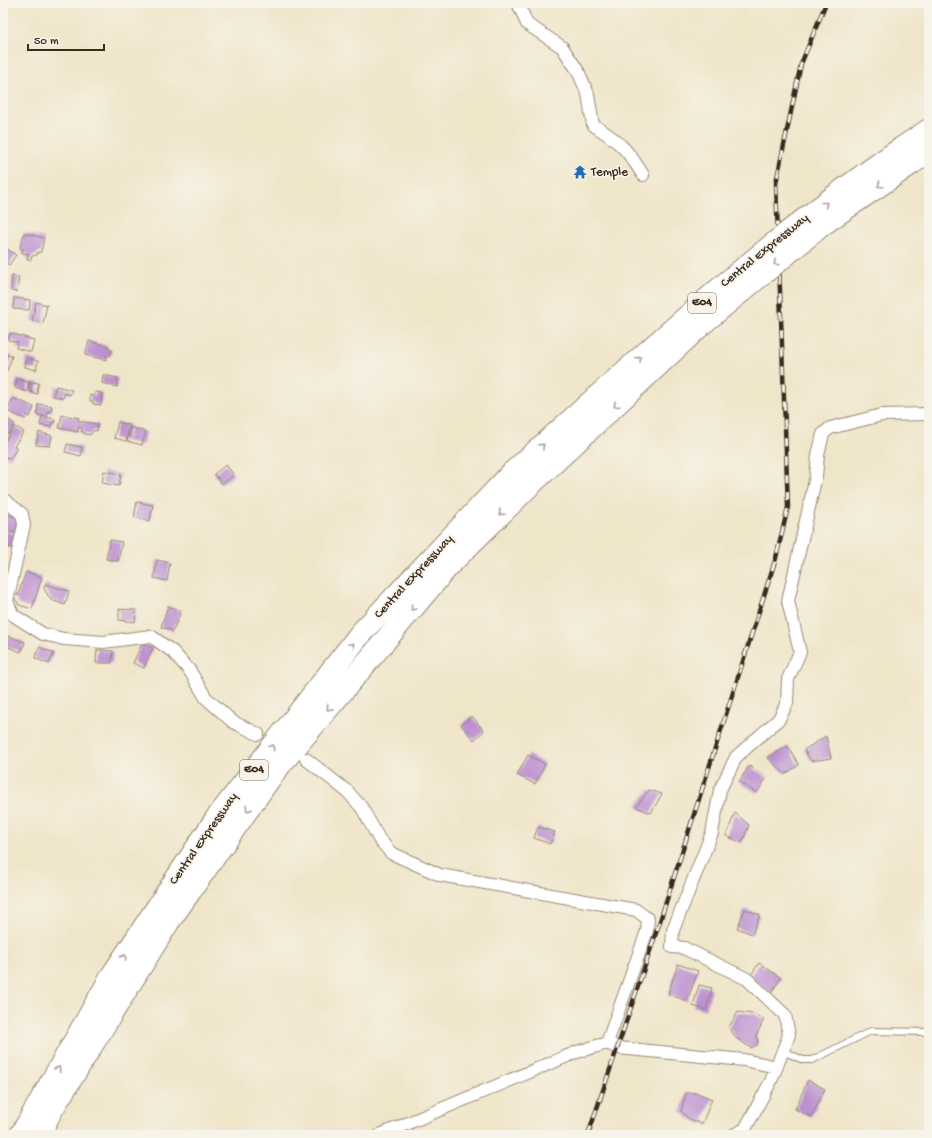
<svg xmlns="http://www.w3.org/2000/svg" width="932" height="1138" viewBox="0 0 932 1138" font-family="'Gochi Hand',sans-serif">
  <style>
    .building { fill: #bd91d1 }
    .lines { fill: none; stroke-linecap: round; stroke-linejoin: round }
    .service-casing { stroke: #958874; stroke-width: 8 }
    .minor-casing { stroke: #958874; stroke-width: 14 }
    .motorway-casing { stroke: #958874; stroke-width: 24 }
    .service { stroke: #fff; stroke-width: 6 }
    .minor { stroke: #fff; stroke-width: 12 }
    .motorway { stroke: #fff; stroke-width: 22 }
    .rail-casing { stroke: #3b2a1e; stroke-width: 4.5 }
    .rail { stroke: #f7f3e8; stroke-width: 3; stroke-dasharray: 9; stroke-linecap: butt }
    .motorway-bridge-casing { stroke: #958874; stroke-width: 24; stroke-linecap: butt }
    .motorway-bridge { stroke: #fff; stroke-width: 22 }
    .oneway { stroke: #a79f9a }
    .labels { text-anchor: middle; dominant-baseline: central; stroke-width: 3.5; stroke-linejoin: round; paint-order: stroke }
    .shield { fill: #f7f3e8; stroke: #73665b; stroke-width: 1 }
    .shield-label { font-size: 12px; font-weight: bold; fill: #3b2a1e }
    .poi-label { font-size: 13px; fill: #3b2a1e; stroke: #f7f3e8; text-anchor: start }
    .street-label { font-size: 13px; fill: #3b2a1e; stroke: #f7f3e8 }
  </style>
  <rect width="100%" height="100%" fill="#f7f3e8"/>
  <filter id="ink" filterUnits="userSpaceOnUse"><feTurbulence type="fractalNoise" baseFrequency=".025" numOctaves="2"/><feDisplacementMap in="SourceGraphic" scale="8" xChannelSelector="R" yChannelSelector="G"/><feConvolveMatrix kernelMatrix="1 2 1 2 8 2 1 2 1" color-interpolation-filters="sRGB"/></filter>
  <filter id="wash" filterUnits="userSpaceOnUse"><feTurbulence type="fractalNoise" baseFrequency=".012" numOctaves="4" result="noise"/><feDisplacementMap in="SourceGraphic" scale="16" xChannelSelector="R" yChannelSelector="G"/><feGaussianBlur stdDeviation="0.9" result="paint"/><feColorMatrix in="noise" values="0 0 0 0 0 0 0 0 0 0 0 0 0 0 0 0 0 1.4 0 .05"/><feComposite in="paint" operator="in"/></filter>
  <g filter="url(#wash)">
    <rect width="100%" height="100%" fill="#efe5c9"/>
    <g id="blocks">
      <path class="building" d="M24 233 44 238 41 252H38L37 255 32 256 31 260 27 259 28 254 22 253 23 249 20 248Z
        M3 246 16 255 9 265 5 262 3 265Z
        M12 276 19 277 17 292 11 291Z
        M14 298 30 300 29 310 13 309Z
        M36 302 47 305 43 323 32 321Z
        M10 333 34 340 31 352 16 348 18 342 8 340Z
        M89 341 108 346V349L112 350 110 356 107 355 106 360 85 355Z
        M3 354 12 356 7 371 3 370Z
        M27 358 38 361 36 370 25 367Z
        M103 375 118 378 117 387 102 383Z
        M17 379 29 382 27 392 15 388Z
        M30 382 39 383 37 389 38 394 30 392Z
        M56 386 72 390 70 395 65 393 63 398 53 396Z
        M95 392 102 393 101 405 93 404V401H90V395L95 396Z
        M13 398 34 407 30 417 27 415 25 419 7 411Z
        M38 404 52 406 51 412 48 411 47 417 37 415Z
        M62 415 79 418 78 421 98 424 97 431 94 430 90 435 84 434V432H81L82 428 79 427 78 432 59 428Z
        M3 416 15 424 8 434 3 431Z
        M42 416 55 419 54 423 52 422 51 427 40 425Z
        M118 422 130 425 126 441 114 438Z
        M15 426 24 432 14 446 17 448 10 459 6 457 4 460 3 444Z
        M131 427 146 432 142 445 127 441Z
        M39 432 52 436 50 446 36 445Z
        M67 444 82 447 81 456 65 452Z
        M226 465 234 475 222 484 214 474Z
        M104 471 121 474 119 486 102 483Z
        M137 502 153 505 150 521 134 517Z
        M6 514 19 518 16 532 3 529 5 522 3 518 5 519Z
        M3 531 16 534 12 548 3 545Z
        M110 540 122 542 118 561 106 559Z
        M157 560 170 563 167 581 154 578Z
        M26 572 42 577 32 609 19 605 13 595H18Z
        M45 584 69 591 65 605 51 600 44 589Z
        M168 606 181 611 173 631 161 627Z
        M119 609 136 610 135 622 119 620Z
        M8 636 25 642 21 652 3 645 4 639H7Z
        M142 643 153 648 144 668 133 663Z
        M39 647 54 653 49 664 35 658Z
        M97 650 113 651 112 663H96Z
        M472 716 484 731 474 740 461 725Z
        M826 736 831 758 811 761 804 750Z
        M788 746 799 765 785 774 768 758Z
        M528 755 545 764 535 784 517 775Z
        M749 766 767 777 757 793 739 782Z
        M649 790 662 794 651 813 636 807Z
        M735 813 749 825 742 843 726 836Z
        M538 827 555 832 550 844 534 838Z
        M745 909 760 915 752 934 737 928Z
        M759 963 781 978 771 993 749 978Z
        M678 964 698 971 687 1001 668 994Z
        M699 985 712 988 706 1010 693 1006Z
        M738 1012 753 1014 764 1019 756 1036 758 1040 757 1045 751 1048 736 1038 729 1027Z
        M808 1080 825 1089 811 1117 795 1109Z
        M686 1093H697L712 1099 702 1124 689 1119 681 1111Z"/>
    </g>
  </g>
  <g filter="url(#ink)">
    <use href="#blocks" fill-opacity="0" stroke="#958874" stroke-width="1"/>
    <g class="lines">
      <g class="service-casing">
        <path id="service" d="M783 1051 803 1060H812L871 1031 929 1032"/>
      </g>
      <g class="minor-casing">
        <path id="minor" d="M518 3 527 24 562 47 578 71 588 94 593 125C618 140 628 150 643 175
          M3 499 22 514 24 525 7 601 13 615 43 634 64 639 103 642 151 636 173 652 190 671 206 698 233 722 258 734
          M306 759 348 792 362 808 379 839 391 853 440 875 636 910 648 919 647 931 607 1043 618 1048 744 1060 777 1067
          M380 1135 577 1052 607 1043
          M733 1135 745 1129 771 1081 789 1035 785 1015 747 979 684 948 672 947 673 930 712 833 720 790 736 757 779 719 787 703 788 679 800 652 788 601 816 476 818 455 823 434 830 428 882 415 929 414"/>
      </g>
      <g class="motorway-casing">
        <path id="motorway" d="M902 148 929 130
          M912 163 929 151
          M21 1135 113 974 216 819 361 633 513 472
          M39 1135 51 1111 169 921 275 771 449 565 529 486"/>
      </g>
      <use href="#service" class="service"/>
      <use href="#minor" class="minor"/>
      <use href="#motorway" class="motorway"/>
      <g class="rail-casing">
        <path id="rail" d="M588 1135 660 921 776 558 788 507 776 183 801 64 826 3"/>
      </g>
      <use href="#rail" class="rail"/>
      <g class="motorway-bridge-casing">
        <path id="motorway-bridge" d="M513 472C639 360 762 243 902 148
          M529 486 703 323 823 224 912 163"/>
      </g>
      <use href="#motorway-bridge" class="motorway-bridge"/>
    </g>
    <defs><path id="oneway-chevron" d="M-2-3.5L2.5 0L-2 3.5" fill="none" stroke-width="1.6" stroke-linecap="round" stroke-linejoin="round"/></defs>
    <g class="oneway">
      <use href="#oneway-chevron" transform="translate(880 185) rotate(145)"/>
      <use href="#oneway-chevron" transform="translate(825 204) rotate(-39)"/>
      <use href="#oneway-chevron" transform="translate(776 263) rotate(141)"/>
      <use href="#oneway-chevron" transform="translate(639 359) rotate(-42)"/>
      <use href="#oneway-chevron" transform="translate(616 405) rotate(137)"/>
      <use href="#oneway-chevron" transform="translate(542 446) rotate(-42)"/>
      <use href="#oneway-chevron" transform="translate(501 513) rotate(135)"/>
      <use href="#oneway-chevron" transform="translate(413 608) rotate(130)"/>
      <use href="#oneway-chevron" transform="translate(352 645) rotate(-52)"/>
      <use href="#oneway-chevron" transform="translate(329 708) rotate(130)"/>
      <use href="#oneway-chevron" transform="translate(272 747) rotate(-52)"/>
      <use href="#oneway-chevron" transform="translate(248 809) rotate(125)"/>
      <use href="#oneway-chevron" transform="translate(124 957) rotate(-56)"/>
      <use href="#oneway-chevron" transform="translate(58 1069) rotate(-60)"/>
    </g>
  </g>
  <defs>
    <g id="temple-bare" transform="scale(1.08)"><path d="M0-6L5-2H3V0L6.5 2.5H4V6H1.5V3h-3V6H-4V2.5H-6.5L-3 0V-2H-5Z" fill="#1f6fb2" stroke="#f7f3e8" stroke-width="2.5" paint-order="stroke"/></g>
  </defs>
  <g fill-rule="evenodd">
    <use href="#temple-bare" x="580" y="172"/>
  </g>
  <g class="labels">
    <g class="shield">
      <rect x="688" y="293" width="28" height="20" rx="3"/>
      <rect x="240" y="760" width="28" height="20" rx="3"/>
    </g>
    <g class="shield-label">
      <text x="702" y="303">E04</text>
      <text x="254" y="770">E04</text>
    </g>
    <g class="poi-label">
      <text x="591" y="172">Temple</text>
    </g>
    <g class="street-label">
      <text transform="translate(765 251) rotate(-39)">Central Expressway</text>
      <text transform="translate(414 577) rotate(-47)">Central Expressway</text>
      <text transform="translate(204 839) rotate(-55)">Central Expressway</text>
    </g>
  </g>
  <rect width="932" height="1138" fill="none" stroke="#f7f3e8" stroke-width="16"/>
  <path d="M28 44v6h76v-6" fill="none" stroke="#3b2a1e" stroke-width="2"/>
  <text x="34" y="44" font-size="12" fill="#3b2a1e" stroke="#f7f3e8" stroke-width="3" paint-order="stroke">50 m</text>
</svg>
